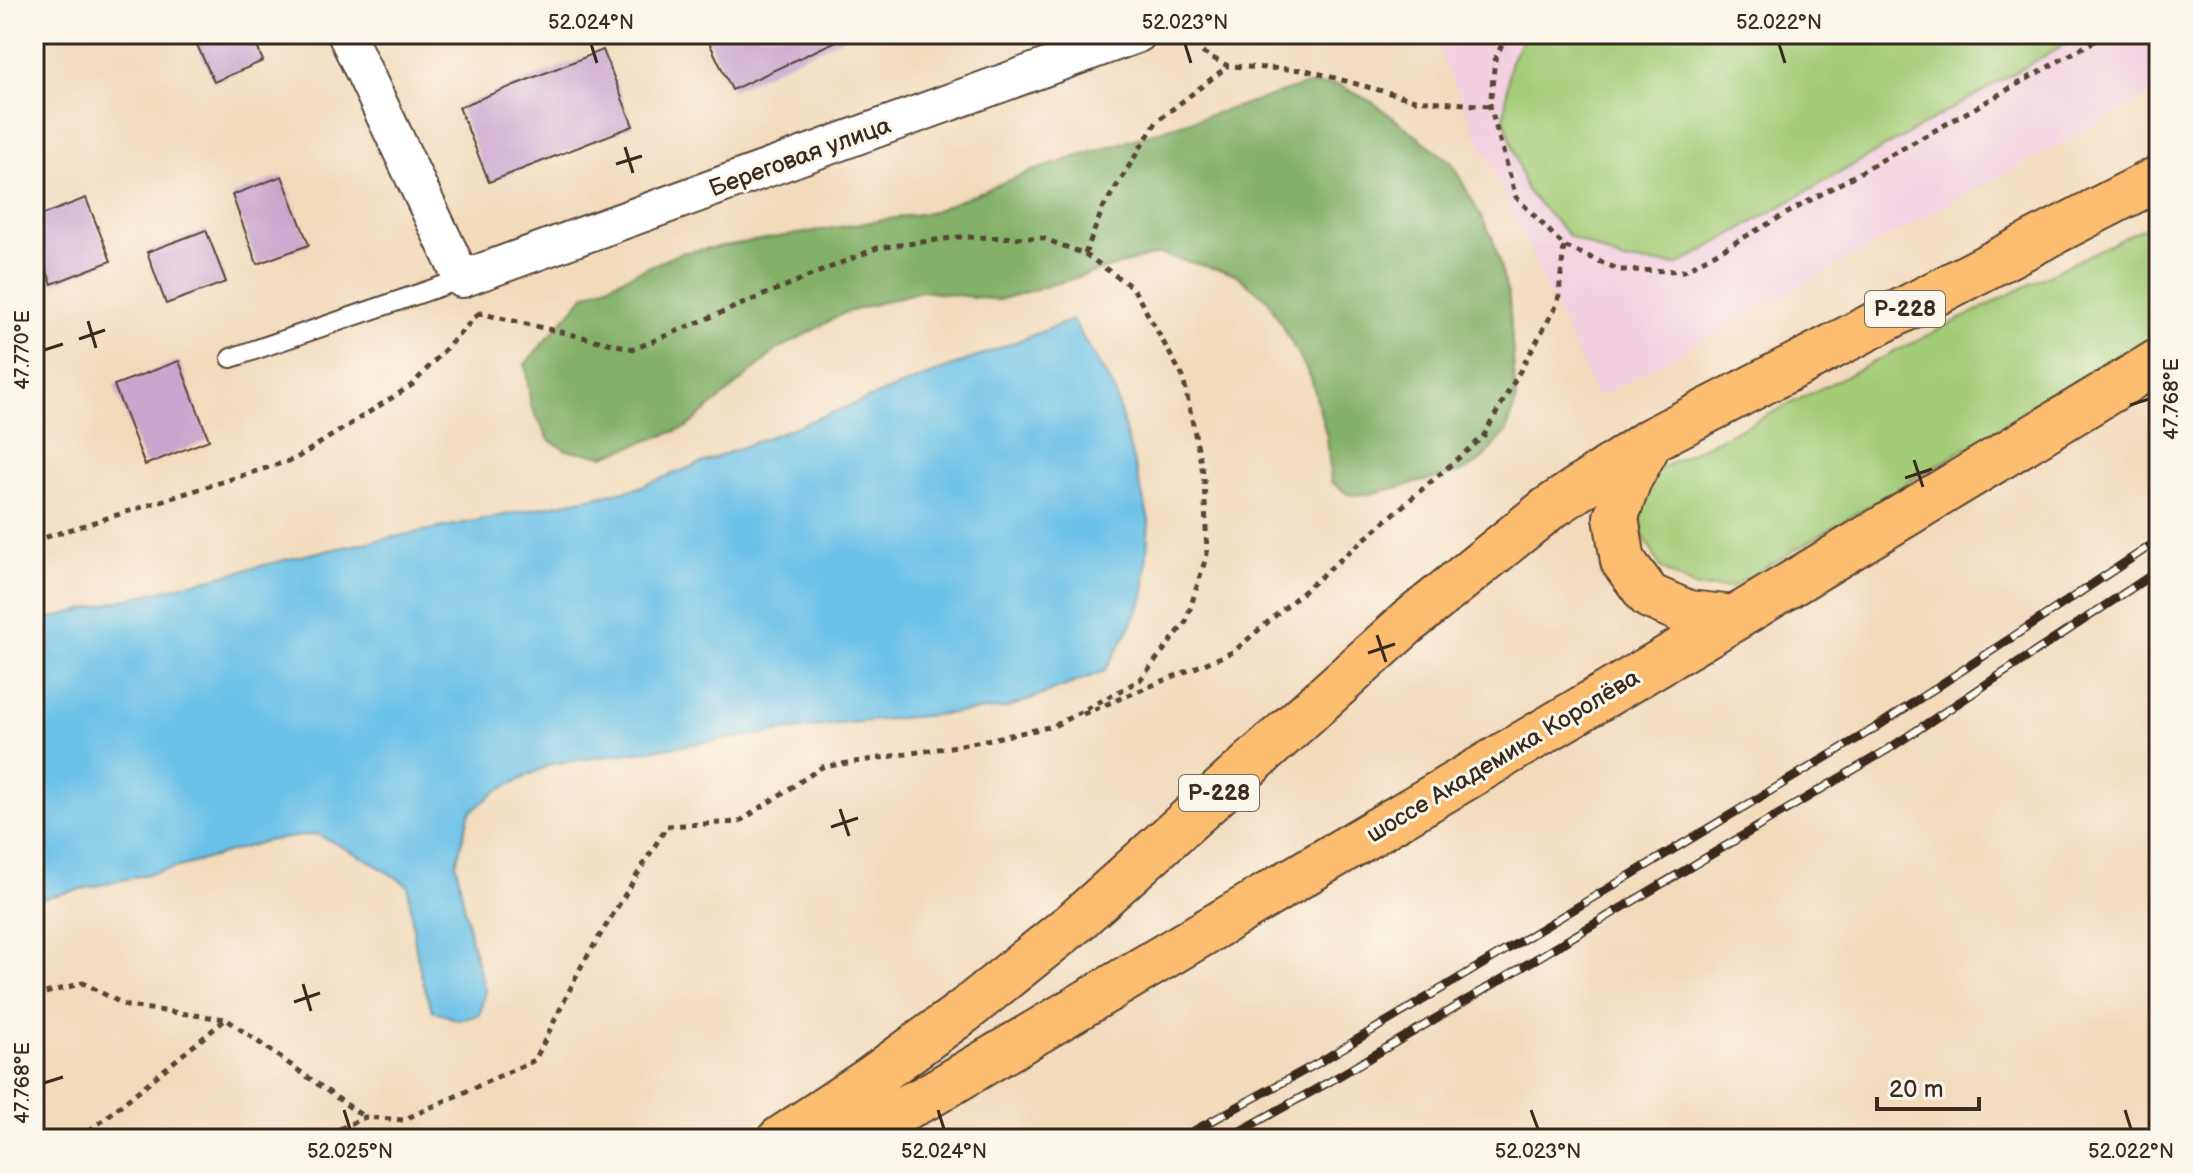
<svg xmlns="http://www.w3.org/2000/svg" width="2193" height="1173" viewBox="0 0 2193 1173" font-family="'Balsamiq Sans',sans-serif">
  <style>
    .built { fill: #f3cfe0 }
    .green { fill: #a3cc77; stroke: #6f7b4a; stroke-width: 2 }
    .forest { fill: #82b068; stroke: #5e6d43; stroke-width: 2 }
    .water { fill: #6ac1e7; stroke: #527682; stroke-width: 2 }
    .building { fill: #caa6ce }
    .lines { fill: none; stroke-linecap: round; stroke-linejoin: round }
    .lane-casing { stroke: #564436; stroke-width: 22 }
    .street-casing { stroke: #564436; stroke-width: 40 }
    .highway-casing { stroke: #564436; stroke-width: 48 }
    .path { stroke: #564436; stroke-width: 5; stroke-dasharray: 6 6; stroke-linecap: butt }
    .lane { stroke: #fff; stroke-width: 18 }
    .street { stroke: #fff; stroke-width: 36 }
    .highway { stroke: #fcbd6f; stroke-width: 44 }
    .rail-casing { stroke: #3b2a1e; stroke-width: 9 }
    .rail { stroke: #fbf7ec; stroke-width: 6; stroke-dasharray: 18; stroke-linecap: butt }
    .ticks { fill: none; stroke: #3b2a1e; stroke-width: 3 }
    .labels { text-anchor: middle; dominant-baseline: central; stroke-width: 6; stroke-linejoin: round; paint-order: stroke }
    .shield { fill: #fbf7ec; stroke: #75685c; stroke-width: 2 }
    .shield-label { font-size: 22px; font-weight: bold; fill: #3b2a1e }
    .street-label { font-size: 24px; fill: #3b2a1e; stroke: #fbf7ec }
    .neatline { fill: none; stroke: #3b2a1e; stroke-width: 3 }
    .ticks-label { font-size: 20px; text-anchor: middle; fill: #3b2a1e }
  </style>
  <rect width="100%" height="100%" fill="#fbf7ec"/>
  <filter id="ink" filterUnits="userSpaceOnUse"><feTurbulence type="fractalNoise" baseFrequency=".0125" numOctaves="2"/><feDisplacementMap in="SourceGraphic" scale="16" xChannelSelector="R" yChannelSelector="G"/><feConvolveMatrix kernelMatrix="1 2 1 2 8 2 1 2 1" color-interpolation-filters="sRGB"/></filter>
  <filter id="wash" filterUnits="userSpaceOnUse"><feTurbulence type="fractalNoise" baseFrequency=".006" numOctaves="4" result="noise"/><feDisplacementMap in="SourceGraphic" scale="32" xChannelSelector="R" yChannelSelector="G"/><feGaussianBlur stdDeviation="1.8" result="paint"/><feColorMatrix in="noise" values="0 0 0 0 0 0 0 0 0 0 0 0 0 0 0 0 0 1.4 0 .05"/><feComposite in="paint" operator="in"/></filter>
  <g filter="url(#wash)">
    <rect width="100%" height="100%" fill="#f2dabb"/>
    <path class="built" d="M1431 34H2159V91L2029 160 1597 398Z"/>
    <path class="green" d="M1525 34H2083L1678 265 1622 261 1569 236 1526 190 1504 118 1510 63Z
      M2159 220V333L1733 587 1696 588 1661 568 1642 533 1640 508 1657 470Z"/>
    <path class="forest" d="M1305 85H1339L1374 103 1452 163 1493 239 1509 298 1516 401 1506 433 1478 463 1461 472 1370 494 1349 495 1331 482 1327 437 1311 378 1268 300 1235 274 1158 254 999 300 921 291 844 313 777 350 687 427 604 456 566 450 549 440 531 406 525 364 585 295 680 253 931 212 1029 172Z"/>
    <path class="water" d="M1072 320 1114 389 1149 520 1144 597 1129 629 1105 671 1007 708 827 725 551 764 497 791 470 812 456 864 471 941 485 990 480 1015 458 1020 433 1011C416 970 413 929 408 885L366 859 317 834 266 841 183 866 34 900V622L309 554 634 489Z"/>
    <g id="blocks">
      <path class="building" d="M192 34H252L263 61 214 82Z
        M705 34H851L732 90Z
        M603 50 633 126 489 182 459 107Z
        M282 176 309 245 257 264 232 195Z
        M86 198 111 261 52 284 34 239V218Z
        M206 230 226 282 166 304 147 252Z
        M179 361 209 440 145 465 114 385Z"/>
    </g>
  </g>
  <g filter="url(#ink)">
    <use href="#blocks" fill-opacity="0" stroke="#564436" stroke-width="2"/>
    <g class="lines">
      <g class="lane-casing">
        <path id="lane" d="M231 358 462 279"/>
      </g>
      <g class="street-casing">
        <path id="street" d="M346 34 462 279 1138 34"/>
      </g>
      <g class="highway-casing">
        <path id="highway" d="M1650 442 1629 480 1616 517 1623 561 1649 596 1688 613 1735 618
          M780 1139 872 1078 963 1012 1075 922 1407 623 1548 509 1651 440 2159 178
          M841 1139 927 1097 1735 618 2159 361"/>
      </g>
      <path class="path" d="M1187 34 1203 53 1228 66 1306 70 1415 100 1490 106
        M1507 34 1495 59 1490 106 1516 197 1564 246 1620 270 1684 271 2107 34
        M1085 254 1103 208 1157 121 1228 66
        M34 541 295 459 412 385 479 313
        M1083 714 1233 652 1483 437 1558 303 1564 246
        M34 996 83 983 127 1006 225 1019
        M80 1139 226 1019 364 1117
        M318 1139 365 1117 403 1120 535 1060 582 965 667 826 739 822 822 767 957 746 1054 726 1140 680 1186 622 1207 554 1204 477 1183 377 1133 288 1085 254 1042 238 959 237 877 248 634 349 479 313 477 309"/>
      <use href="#lane" class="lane"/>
      <use href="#street" class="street"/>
      <use href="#highway" class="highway"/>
      <g class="rail-casing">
        <path id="rail" d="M1179 1139 1318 1063 1875 728 2159 540
          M1226 1139 1329 1082 1887 750 2159 570"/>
      </g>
      <use href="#rail" class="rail"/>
    </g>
  </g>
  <path class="ticks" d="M591 44 597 63M1185 44 1191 63M1779 44 1785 63M625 147 633 173M616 164 642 156M88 321 96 348M79 339 105 330M44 350 63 344M2130 405 2149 399M1914 460 1923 487M1905 478 1932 469M1377 635 1386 662M1368 653 1395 644M840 809 849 836M831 827 858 818M303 984 311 1011M294 1002 320 993M44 1083 63 1077M344 1110 350 1129M938 1110 944 1129M1531 1110 1538 1129M2125 1110 2131 1129"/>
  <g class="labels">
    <g class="shield">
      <rect x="1865" y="291" width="80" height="36" rx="6"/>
      <rect x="1179" y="775" width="80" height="36" rx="6"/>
    </g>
    <g class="shield-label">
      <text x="1905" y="309">Р-228</text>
      <text x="1219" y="793">Р-228</text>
    </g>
    <g class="street-label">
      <text transform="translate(800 157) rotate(-20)">Береговая улица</text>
      <text transform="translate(1503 756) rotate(-31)">шоссе Академика Королёва</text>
    </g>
  </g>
  <rect width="2193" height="1173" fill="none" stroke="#fbf7ec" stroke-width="88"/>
  <path d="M1877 1097v12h102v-12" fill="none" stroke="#3b2a1e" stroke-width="4"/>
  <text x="1889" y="1097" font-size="24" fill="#3b2a1e" stroke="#fbf7ec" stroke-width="6" paint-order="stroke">20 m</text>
  <rect x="44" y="44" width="2105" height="1085" class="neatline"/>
  <g class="ticks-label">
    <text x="591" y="29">52.024°N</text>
    <text x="1185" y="29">52.023°N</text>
    <text x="1779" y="29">52.022°N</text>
    <text transform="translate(22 350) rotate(-90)" y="7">47.770°E</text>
    <text transform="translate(2171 399) rotate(-90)" y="7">47.768°E</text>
    <text transform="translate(22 1083) rotate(-90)" y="7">47.768°E</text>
    <text x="350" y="1158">52.025°N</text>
    <text x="944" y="1158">52.024°N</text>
    <text x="1538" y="1158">52.023°N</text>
    <text x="2131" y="1158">52.022°N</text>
  </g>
</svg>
